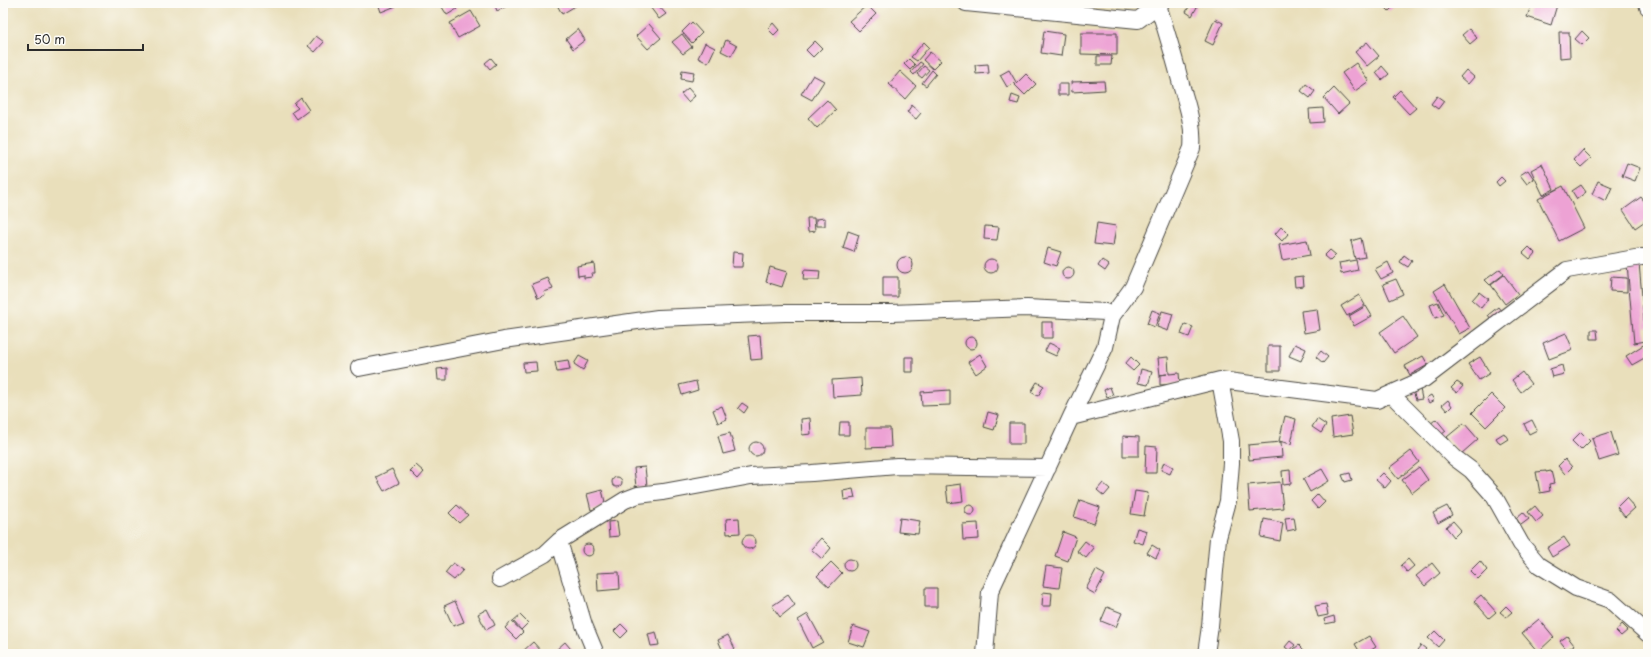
<svg xmlns="http://www.w3.org/2000/svg" width="1651" height="657" viewBox="0 0 1651 657" font-family="'Playpen Sans',sans-serif">
  <style>
    .building { fill: #eda2d4 }
    .lines { fill: none; stroke-linecap: round; stroke-linejoin: round }
    .street-casing { stroke: #484641; stroke-width: 18 }
    .street { stroke: #fff; stroke-width: 16 }
  </style>
  <rect width="100%" height="100%" fill="#fdfcf7"/>
  <filter id="ink" filterUnits="userSpaceOnUse"><feTurbulence type="fractalNoise" baseFrequency=".025" numOctaves="2"/><feDisplacementMap in="SourceGraphic" scale="8" xChannelSelector="R" yChannelSelector="G"/><feConvolveMatrix kernelMatrix="1 2 1 2 8 2 1 2 1" color-interpolation-filters="sRGB"/></filter>
  <filter id="wash" filterUnits="userSpaceOnUse"><feTurbulence type="fractalNoise" baseFrequency=".012" numOctaves="4" result="noise"/><feDisplacementMap in="SourceGraphic" scale="16" xChannelSelector="R" yChannelSelector="G"/><feGaussianBlur stdDeviation="0.9" result="paint"/><feColorMatrix in="noise" values="0 0 0 0 0 0 0 0 0 0 0 0 0 0 0 0 0 1.4 0 .05"/><feComposite in="paint" operator="in"/></filter>
  <g filter="url(#wash)">
    <rect width="100%" height="100%" fill="#e9dfbb"/>
    <g id="blocks">
      <path class="building" d="M378 3H395L396 6 381 12Z
        M442 3H453L457 9 447 15 440 4Z
        M494 3H513L497 11Z
        M556 3H576L577 5 562 14Z
        M656 3 666 14 659 19 650 7Z
        M1191 3 1197 7 1192 16 1186 12Z
        M1381 3H1397L1389 11Z
        M1532 3H1551L1557 5 1551 25 1527 17Z
        M867 5 876 14 859 31 849 21Z
        M471 11 480 26 458 38 450 23Z
        M1215 19 1223 23 1213 45 1205 41Z
        M692 22 702 33 692 43 682 32Z
        M773 23 779 30 774 35 768 29Z
        M649 24 661 38 648 49 636 36Z
        M578 29 585 40 573 49 566 39Z
        M1469 29 1477 38 1470 44 1462 35Z
        M1044 31 1064 34 1061 56 1041 53Z
        M1582 31 1589 38 1582 45 1575 39Z
        M1559 32H1569L1570 57 1560 58Z
        M1081 33H1117V55L1081 54Z
        M682 34 692 47 683 54 672 42Z
        M316 36 324 42 315 52 308 46Z
        M726 40 737 46 731 56 721 51Z
        M815 41 822 48 813 57 806 50Z
        M924 42 929 47 917 61 911 57Z
        M1367 42 1379 56 1367 66 1355 52Z
        M705 43 715 48 708 63 698 58Z
        M930 52 941 61 933 69 923 60Z
        M1097 56H1112L1111 65H1097Z
        M491 58 496 64 490 69 485 63Z
        M909 59 915 65 910 70 904 64Z
        M920 62 923 64 914 75 911 72Z
        M1356 63 1369 81 1355 91 1342 73Z
        M988 64 989 73 976 74 975 65Z
        M924 66 929 70 922 78 917 74Z
        M1382 66 1389 74 1382 80 1376 73Z
        M682 70 694 72 692 81 681 79Z
        M932 70 936 74 926 86 922 83Z
        M1009 70 1016 82 1007 87 1000 75Z
        M1466 70 1474 77 1468 84 1460 77Z
        M900 71 916 86 905 99 889 84Z
        M1026 74 1036 84 1025 95 1015 85Z
        M813 75 824 81 812 100 801 94Z
        M1104 81 1105 90 1072 92 1071 82Z
        M1058 84H1068V95H1058Z
        M1306 84 1315 91 1310 98 1301 91Z
        M688 88 695 96 688 102 681 94Z
        M1334 88 1349 104 1338 114 1324 98Z
        M1400 90 1416 108 1409 114 1393 97Z
        M1012 95 1020 98 1018 104 1010 102Z
        M1437 96 1444 101 1438 109 1431 104Z
        M301 98 309 110 297 119 292 112 298 108 294 104Z
        M827 100 836 110 817 128 808 118Z
        M912 105 921 113 916 119 907 112Z
        M1323 108 1324 122 1310 123 1309 109Z
        M1583 150 1591 158 1581 167 1574 160Z
        M1627 163 1640 168 1635 181 1622 176Z
        M1542 164 1554 189 1543 195 1531 170Z
        M1528 170 1534 179 1527 184 1520 175Z
        M1501 177 1505 181 1499 186 1496 182Z
        M1598 181 1612 187 1606 201 1592 194Z
        M1581 185 1586 192 1577 199 1572 191Z
        M1563 186 1584 228 1559 241 1538 199Z
        M1641 197 1648 206V219L1635 228 1623 210Z
        M807 218H814L815 231 808 232Z
        M825 218V226H816V219Z
        M1097 223 1116 226 1113 246 1094 244Z
        M985 226 999 227 997 240 984 239Z
        M1281 227 1288 234 1282 241 1275 234Z
        M848 231 859 235 854 252 843 248Z
        M1361 238 1365 257 1355 259 1351 241Z
        M1307 240 1310 255 1282 260 1279 245Z
        M1529 247 1535 253 1530 259 1523 253Z
        M1048 248 1061 252 1056 266 1044 262Z
        M1330 250 1336 255 1330 261 1324 256Z
        M733 252 743 253 742 267H732Z
        M1404 255 1412 261 1408 267 1400 262Z
        M897 265a8 8 0 1 1 16 0a8 8 0 1 1-16 0Z
        M984 266a7 7 0 1 1 14 0a7 7 0 1 1-14 0Z
        M1102 260 1109 265 1105 271 1098 266Z
        M1356 260 1358 270 1341 274 1339 263Z
        M1388 262 1393 273 1381 279 1375 269Z
        M594 263 595 273H591L592 277 584 278V275L578 276 577 266Z
        M1639 263 1646 341 1634 343 1627 264Z
        M770 267 787 272 782 287 766 282Z
        M1062 273a6 6 0 1 1 12 0a6 6 0 1 1-12 0Z
        M1500 269 1504 274 1490 285 1485 280Z
        M804 270 820 271 819 280H803Z
        M1504 275 1518 294 1505 304 1491 285Z
        M1303 276 1304 286 1295 287 1294 277Z
        M883 277H898V297H883Z
        M1611 277 1627 278V292L1610 291Z
        M548 278 553 289 544 292 545 295 538 298 532 284Z
        M1396 279 1403 294 1390 300 1383 284Z
        M1445 284 1470 328 1459 334 1434 291Z
        M1479 292 1488 299 1481 308 1472 300Z
        M1359 295 1365 305 1347 316 1341 306Z
        M1438 302 1444 315 1435 318 1430 305Z
        M1366 306 1372 316 1354 326 1349 316Z
        M1498 307 1504 315 1494 323 1488 315Z
        M1317 309 1320 330 1304 333 1301 311Z
        M1152 310 1160 313 1155 327 1147 324Z
        M1162 311 1173 314 1168 331 1157 327Z
        M1645 311H1648V327L1646 328Z
        M1403 316 1417 337 1394 353 1380 332Z
        M1042 322H1053V338H1042Z
        M1185 324 1193 327 1189 337 1181 334Z
        M1591 330H1597L1598 339H1591Z
        M1566 333 1573 350 1549 359 1543 343Z
        M760 335 762 359 751 360 748 336Z
        M965 343a6 6 0 1 1 12 0a6 6 0 1 1-12 0Z
        M1648 342V356L1632 365 1626 356Z
        M1049 343 1060 348 1056 356 1045 351Z
        M1295 344 1306 349 1301 361 1289 356Z
        M1268 346H1280V371H1268Z
        M1321 351 1328 357 1323 363 1316 357Z
        M980 354 987 366 976 374 968 362Z
        M579 356 588 361 583 370 574 364Z
        M1423 356 1428 365 1410 375 1405 366Z
        M905 357H913V372H905Z
        M1131 357 1139 365 1133 371 1125 364Z
        M1168 357 1169 374 1179 373 1180 384 1160 385V375L1167 374 1160 375 1158 358Z
        M1480 357 1490 373 1479 380 1468 364Z
        M568 360 570 370 557 372 555 362Z
        M536 362 537 371 524 372 523 363Z
        M1562 365 1564 374 1552 377 1550 369Z
        M447 368V380H438L437 369Z
        M1141 369 1152 372 1148 385 1138 383Z
        M1522 372 1531 384 1521 392 1512 380Z
        M861 378 862 395 833 397 832 380Z
        M696 381 698 390 682 395 679 385Z
        M1037 382 1044 386 1038 396 1031 392Z
        M1457 382 1463 386 1457 393 1451 388Z
        M1110 387 1113 395 1107 397 1104 390Z
        M1420 389 1422 399 1416 400 1413 391Z
        M950 390V405L922 406 921 392Z
        M1491 394 1505 408 1486 427 1472 413Z
        M1431 395 1434 400 1429 403 1426 398Z
        M1448 400 1452 406 1447 411 1442 405Z
        M742 403 748 407 744 413 738 408Z
        M722 406 727 419 718 423 713 410Z
        M988 412 999 415 994 430 984 427Z
        M1285 416 1296 419 1291 444 1279 441Z
        M1350 416 1353 434 1333 437 1331 419Z
        M810 418 811 434 802 435 801 419Z
        M1317 419 1326 425 1321 433 1312 427Z
        M1436 419 1446 431 1437 438 1428 426Z
        M1532 420 1537 430 1529 434 1524 424Z
        M840 422H849V435H839Z
        M1009 423H1024V444H1009Z
        M1464 423 1478 439 1461 454 1447 437Z
        M866 428H890L891 447 866 448Z
        M1581 432 1590 441 1581 450 1572 441Z
        M1611 432 1618 455 1599 461 1592 438Z
        M730 433 735 451 723 454 718 436Z
        M1504 433 1508 439 1500 444 1496 438Z
        M1123 436 1139 437V456H1123Z
        M749 449a7 7 0 1 1 14 0a7 7 0 1 1-14 0Z
        M1281 442 1282 457 1249 460 1248 445Z
        M1146 446 1157 447 1156 473H1145Z
        M1411 451 1419 462 1398 479 1389 468Z
        M1565 459 1572 467 1565 474 1558 466Z
        M1164 462 1173 467 1170 474 1161 470Z
        M416 465 424 472 418 479 410 471Z
        M645 467 647 486 636 487 634 468Z
        M1419 467 1428 480 1412 493 1402 480Z
        M392 469 399 483 384 491 376 477Z
        M1322 469 1329 481 1310 492 1303 479Z
        M1290 470 1291 484 1283 485 1282 471Z
        M1546 471V472L1551 471 1554 483 1549 484 1550 491 1540 493 1536 472Z
        M1350 473 1352 480 1345 482 1342 475Z
        M1383 473 1391 481 1385 488 1376 480Z
        M612 482a5 5 0 1 1 10 0a5 5 0 1 1-10 0Z
        M1280 482 1283 508 1250 511 1248 485Z
        M1103 483 1110 489 1104 496 1097 490Z
        M961 484 963 501 948 503 946 486Z
        M853 489 855 498 844 500 843 491Z
        M602 490 606 506 591 510 587 494Z
        M1135 491 1148 493 1144 516 1131 514Z
        M1318 494 1325 502 1318 509 1311 501Z
        M1626 498 1635 508 1625 517 1617 507Z
        M1080 500 1100 507 1094 524 1074 517Z
        M965 510a5 5 0 1 1 10 0a5 5 0 1 1-10 0Z
        M457 505 468 515 459 523 449 513Z
        M1447 506 1452 515 1438 523 1433 513Z
        M1535 506 1543 516 1536 522 1528 512Z
        M1523 512 1529 519 1521 525 1516 518Z
        M1294 517 1296 529 1287 531 1285 518Z
        M739 518 740 533 727 534 726 519Z
        M900 518 920 521 918 534 898 532Z
        M1264 519 1283 523 1280 541 1261 537Z
        M617 521 619 536 609 537 608 522Z
        M1453 521 1461 530 1454 537 1446 527Z
        M978 523 979 539 963 540 962 524Z
        M1137 528 1147 531 1143 544 1133 541Z
        M1063 532 1076 537 1068 561 1055 556Z
        M742 542a7 7 0 1 1 14 0a7 7 0 1 1-14 0Z
        M1564 537 1570 546 1552 557 1547 548Z
        M821 538 831 548 822 559 811 549Z
        M1085 541 1094 548 1086 558 1077 551Z
        M582 550a6 6 0 1 1 12 0a6 6 0 1 1-12 0Z
        M1152 545 1160 550 1156 558 1147 553Z
        M844 565a6 6 0 1 1 12 0a6 6 0 1 1-12 0Z
        M1408 559 1414 566 1407 572 1401 565Z
        M1480 561 1487 570 1478 579 1470 571Z
        M831 562 842 573 829 587 817 576Z
        M453 563 463 570 454 580 445 573Z
        M1432 563 1440 573 1425 586 1416 576Z
        M1046 566 1062 568 1059 588 1043 586Z
        M1096 570 1105 575 1095 594 1086 589Z
        M619 572 620 589 598 591 597 573Z
        M925 588H937V607H925Z
        M1043 592 1052 593 1051 606H1042Z
        M788 595 795 605 780 617 772 606Z
        M1481 595 1496 612 1489 618 1474 601Z
        M455 601 464 622 453 626 444 606Z
        M1326 604 1328 615 1318 617 1315 606Z
        M1506 606 1512 612 1506 617 1500 612Z
        M1107 607 1122 613 1116 627 1101 621Z
        M487 609 495 625 486 630 478 614Z
        M808 614 823 642 812 648 798 620Z
        M520 615 528 623 521 630 513 621Z
        M1334 616 1335 622 1325 624 1324 619Z
        M1539 619 1554 637 1538 652 1522 633Z
        M511 621 523 632 516 639 505 628Z
        M621 624 628 631 621 638 614 631Z
        M1622 624 1628 630 1621 636 1616 631Z
        M853 626 870 632 864 647 848 642Z
        M1435 631 1444 640 1438 647 1428 638Z
        M656 632 659 645 651 646 648 634Z
        M728 635 735 649 724 654 718 640Z
        M1369 636 1376 647 1365 654H1361L1355 644Z
        M1567 636 1574 645 1567 650 1560 641Z
        M1290 641 1295 645 1290 651 1285 647Z
        M533 642 542 652 539 654H523L522 652Z
        M565 642 575 654H560L556 650Z
        M1299 645 1305 651 1303 654H1299L1294 649Z
        M1421 645 1426 649 1422 654 1417 650Z"/>
    </g>
  </g>
  <g filter="url(#ink)">
    <use href="#blocks" fill-opacity="0" stroke="#484641" stroke-width="1"/>
    <g class="lines">
      <g class="street-casing">
        <path id="street" d="M966 3 1138 20 1161 3
          M1647 3 1648 7
          M1112 316 1133 287 1192 148C1194 127 1188 107 1182 88 1175 60 1167 33 1158 5
          M359 368 504 340 658 318 785 313H891L1027 308 1105 312 1112 316 1105 347 1071 417
          M1391 394 1455 458 1471 470 1494 496 1521 544 1539 565 1576 588 1610 600 1648 634
          M559 541 584 625 596 654
          M500 579 545 554 559 541 625 500 638 495 663 492 751 476 812 473 897 466 1048 468
          M985 654 990 592 1071 417 1220 380 1377 400 1424 379 1567 270 1641 257H1648
          M1206 654 1210 626 1218 538 1228 501 1231 463V441L1220 380"/>
      </g>
      <use href="#street" class="street"/>
    </g>
  </g>
  <rect width="1651" height="657" fill="none" stroke="#fdfcf7" stroke-width="16"/>
  <path d="M28 44v6h115v-6" fill="none" stroke="#2b2b2b" stroke-width="2"/>
  <text x="34" y="44" font-size="12" fill="#2b2b2b" stroke="#fdfcf7" stroke-width="3" paint-order="stroke">50 m</text>
</svg>
